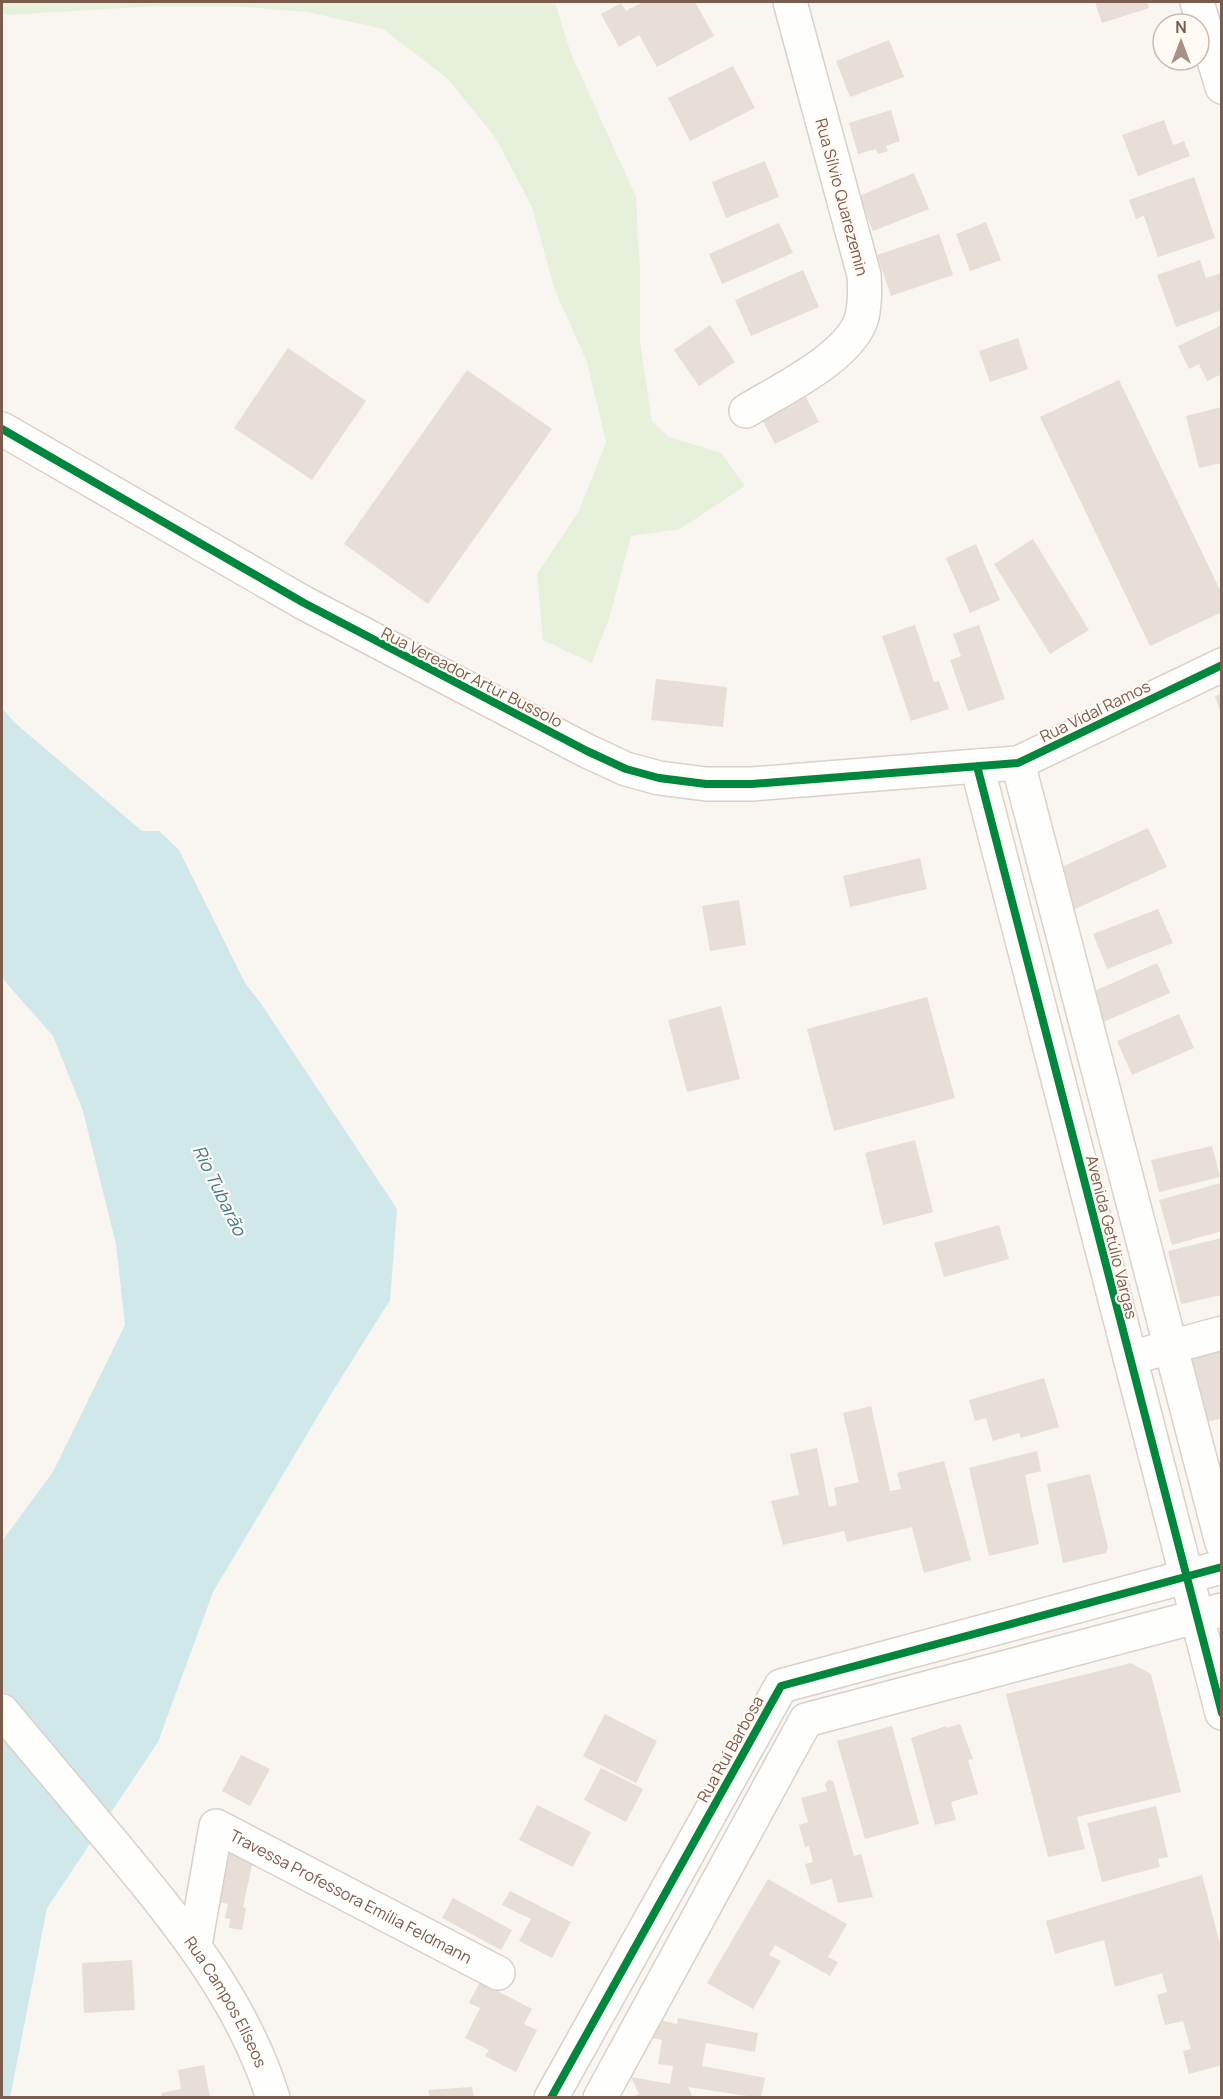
<svg xmlns="http://www.w3.org/2000/svg" width="1223" height="2099" viewBox="0 0 1223 2099" font-family="Manrope,sans-serif">
  <style>
    .green { fill: #e7f0db }
    .water { fill: #d0e8ea }
    .building { fill: #e6ded7 }
    .lines { fill: none; stroke-linecap: round; stroke-linejoin: round }
    .street-casing { stroke: #d7d1cb; stroke-width: 36 }
    .secondary-casing { stroke: #d9d2cb; stroke-width: 36 }
    .street { stroke: #fefefd; stroke-width: 33 }
    .secondary { stroke: #fefefd; stroke-width: 33 }
    .cycleway-casing { stroke: #fffaf3; stroke-width: 11 }
    .cycleway { stroke: #00873e; stroke-width: 8 }
    .labels { text-anchor: middle; dominant-baseline: central; stroke-width: 4.5; stroke-linejoin: round; paint-order: stroke }
    .street-label { font-size: 16px; fill: #7a5c4d; stroke: #fffaf3 }
    .water-label { font-size: 18px; font-style: italic; fill: #437c86; stroke: #fffaf3 }
  </style>
  <rect width="100%" height="100%" fill="#f9f5f0"/>
  <path class="green" d="M2 2H555L570 51 636 197 640 271V343L652 421 669 437 721 453 745 486 680 529 631 536 610 616 592 663 543 640 537 574 579 511 606 442 587 362 554 288 532 207 495 137 447 78 383 29 308 12 230 6H156L7 15 2 14Z"/>
  <path class="water" d="M2 708 15 723 142 831H159L179 850 245 983 262 1005 397 1209 390 1300 331 1394 213 1592 158 1742 47 1908 10 2098 2 2097V1541L53 1472 125 1325 116 1244 83 1111 53 1036 2 978Z"/>
  <path class="building" d="M643 2H695L714 36 657 67 639 35 619 47 601 14 621 3 626 11Z
    M1095 2H1147L1149 8 1102 23Z
    M889 40 904 77 850 97 836 61Z
    M733 66 755 108 690 141 668 98Z
    M891 110 900 141 886 146 888 151 878 154 876 149 858 154 849 123Z
    M1164 120 1173 145 1184 141 1190 156 1138 176 1122 135Z
    M765 161 779 197 726 218 712 182Z
    M914 173 929 209 873 231 859 196Z
    M1194 177 1215 238 1158 257 1144 216 1136 219 1129 200Z
    M986 222 1001 260 970 271 956 234Z
    M779 223 793 253 722 284 709 254Z
    M939 234 953 275 891 296 877 255Z
    M1200 260 1206 278 1222 273V310L1176 327 1157 275Z
    M803 270 819 307 751 336 735 300Z
    M710 325 735 362 699 386 674 350Z
    M1222 325V374L1207 381 1199 364 1189 369 1178 346Z
    M1018 338 1028 369 990 382 979 351Z
    M288 348 366 401 312 480 234 428Z
    M467 370 552 429 428 604 344 544Z
    M1119 380 1222 594V612L1150 646 1040 417Z
    M804 393 819 422 775 444 760 416Z
    M1222 407V463L1199 468 1186 416Z
    M1033 539 1089 630 1050 654 994 564Z
    M976 544 1000 600 970 613 946 558Z
    M915 625 934 682 939 681 949 709 911 721 882 636Z
    M979 625 1005 699 968 711 950 660 961 656 953 634Z
    M656 679 727 687 723 727 651 720Z
    M1222 694V714H1221L1215 696Z
    M1148 828 1167 867 1073 910 1055 870Z
    M920 858 927 889 850 907 843 876Z
    M739 900 746 945 710 951 702 906Z
    M1158 909 1173 943 1107 969 1093 934Z
    M1157 963 1170 993 1101 1023 1088 994Z
    M927 997 955 1098 834 1131 807 1029Z
    M721 1006 740 1079 687 1092 668 1020Z
    M1179 1014 1194 1048 1132 1075 1117 1041Z
    M915 1140 933 1212 883 1225 865 1153Z
    M1212 1146 1220 1177 1159 1192 1151 1160Z
    M1221 1183 1222 1231 1172 1245 1159 1200Z
    M999 1225 1009 1259 944 1277 934 1243Z
    M1222 1238V1295L1181 1304 1168 1251Z
    M1222 1342V1418L1200 1424 1180 1354Z
    M1044 1378 1059 1427 1021 1438 1019 1433 993 1441 986 1418 975 1421 969 1400Z
    M871 1406 890 1491 901 1489 897 1473 944 1461 971 1560 924 1573 912 1527 847 1542 844 1531 783 1545 771 1501 799 1495 790 1454 817 1448 829 1507 837 1505 834 1488 859 1482 843 1413Z
    M1037 1451 1041 1471 1025 1475 1039 1544 989 1556 969 1468Z
    M1090 1474 1108 1547 1106 1553 1063 1563 1047 1484Z
    M1131 1663 1151 1674 1181 1792 1077 1817 1085 1849 1048 1857 1006 1694Z
    M605 1714 657 1741 636 1783 583 1756Z
    M960 1724 973 1759 968 1760 978 1794 951 1802 956 1820 935 1825 911 1738 946 1726 947 1728Z
    M892 1726 919 1824 865 1839 837 1741Z
    M241 1755 270 1769 250 1806 222 1791Z
    M601 1768 643 1789 626 1822 584 1800Z
    M828 1780 833 1781 854 1856 861 1854 873 1897 838 1903 832 1879 811 1885 805 1864 813 1862 809 1846 805 1847 799 1825 808 1822 801 1798 827 1791 825 1784Z
    M537 1805 591 1832 573 1867 519 1840Z
    M1156 1806 1168 1857 1158 1859 1160 1867 1102 1882 1087 1823Z
    M224 1850 254 1856 243 1907 246 1908 242 1930 229 1928 230 1919 225 1918 228 1904 214 1901Z
    M1202 1875 1222 1952V2065L1189 2074 1183 2051 1191 2049 1183 2021 1165 2025 1157 1995 1167 1992 1162 1973 1115 1987 1104 1940 1055 1954 1046 1921Z
    M768 1879 847 1924 828 1957 838 1962 830 1976 775 1945 769 1955 781 1961 753 2009 707 1983Z
    M510 1891 571 1922 552 1958 519 1941 531 1919 502 1905Z
    M453 1898 512 1930 501 1950 442 1918Z
    M132 1960 135 2010 84 2013 82 1963Z
    M480 1982 532 2009 524 2024 537 2030 516 2072 485 2056 489 2050 465 2038 480 2008 469 2003Z
    M678 2018 758 2033 755 2052 706 2043 702 2066 765 2078 761 2098 688 2087 693 2098H630L639 2094 631 2077 670 2084 673 2066 658 2064 662 2040 652 2038 655 2019 677 2024Z
    M204 2065 210 2098H162L161 2093 181 2089 178 2070Z
    M472 2087 474 2098H430L428 2090Z"/>
  <g class="lines">
    <g class="street-casing">
      <g id="street">
        <path d="M1197 2 1222 87"/>
        <path d="M746 411C780 390 851 357 862 317 865 303 865 289 864 275L790 2"/>
        <path d="M2 429 304 603 587 751 626 769 659 778 706 784H752L977 766"/>
        <path d="M1130 1358 1222 1333"/>
        <path id="s1" d="M2 1711C40 1756 78 1802 116 1847 179 1923 243 2001 273 2098"/>
        <path id="s2" d="M195 1945 216 1826 498 1973"/>
        <path d="M551 2098 781 1686 1222 1567"/>
        <path d="M600 2098 806 1720 1222 1610"/>
      </g>
    </g>
    <g class="secondary-casing">
      <path id="secondary" d="M1222 665 1018 763 977 766 1222 1713
        M1018 763 1222 1543"/>
    </g>
    <use href="#street" class="street"/>
    <use href="#secondary" class="secondary"/>
    <g class="cycleway-casing">
      <path id="cycleway" d="M2 429 304 603 587 751 626 769 659 778 706 784H752L1018 763 1222 665
        M977 766 1222 1713
        M551 2098 781 1686 1222 1567"/>
    </g>
    <use href="#cycleway" class="cycleway"/>
  </g>
  <g class="labels">
    <g class="street-label">
      <text transform="translate(842 197) rotate(75)">Rua Sílvio Quarezemin</text>
      <text transform="translate(472 677) rotate(27)">Rua Vereador Artur Bussolo</text>
      <text transform="translate(1095 711) rotate(-26)">Rua Vidal Ramos</text>
      <text transform="translate(1112 1237) rotate(76)">Avenida Getúlio Vargas</text>
      <text transform="translate(730 1749) rotate(-61)">Rua Rui Barbosa</text>
      <text stroke="none"><textPath href="#s2" startOffset="273">Travessa Professora Emília Feldmann</textPath></text>
      <text stroke="none"><textPath href="#s1" startOffset="368">Rua Campos Elíseos</textPath></text>
    </g>
    <g class="water-label">
      <text transform="translate(220 1190) rotate(64)">Rio Tubarão</text>
    </g>
  </g>
  <rect width="1223" height="2099" fill="none" stroke="#7a5c4d" stroke-width="6"/>
  <g transform="translate(1181 42)"><circle r="28" fill="#fffaf3" stroke="#cabbb1" stroke-width="1.5"/>
  <path d="M0-4.5L10 22L0 15L-10 22Z" fill="#a69286"/>
  <text y="-9" font-size="16" font-weight="bold" text-anchor="middle" fill="#7a5c4d">N</text>
  </g>
</svg>
